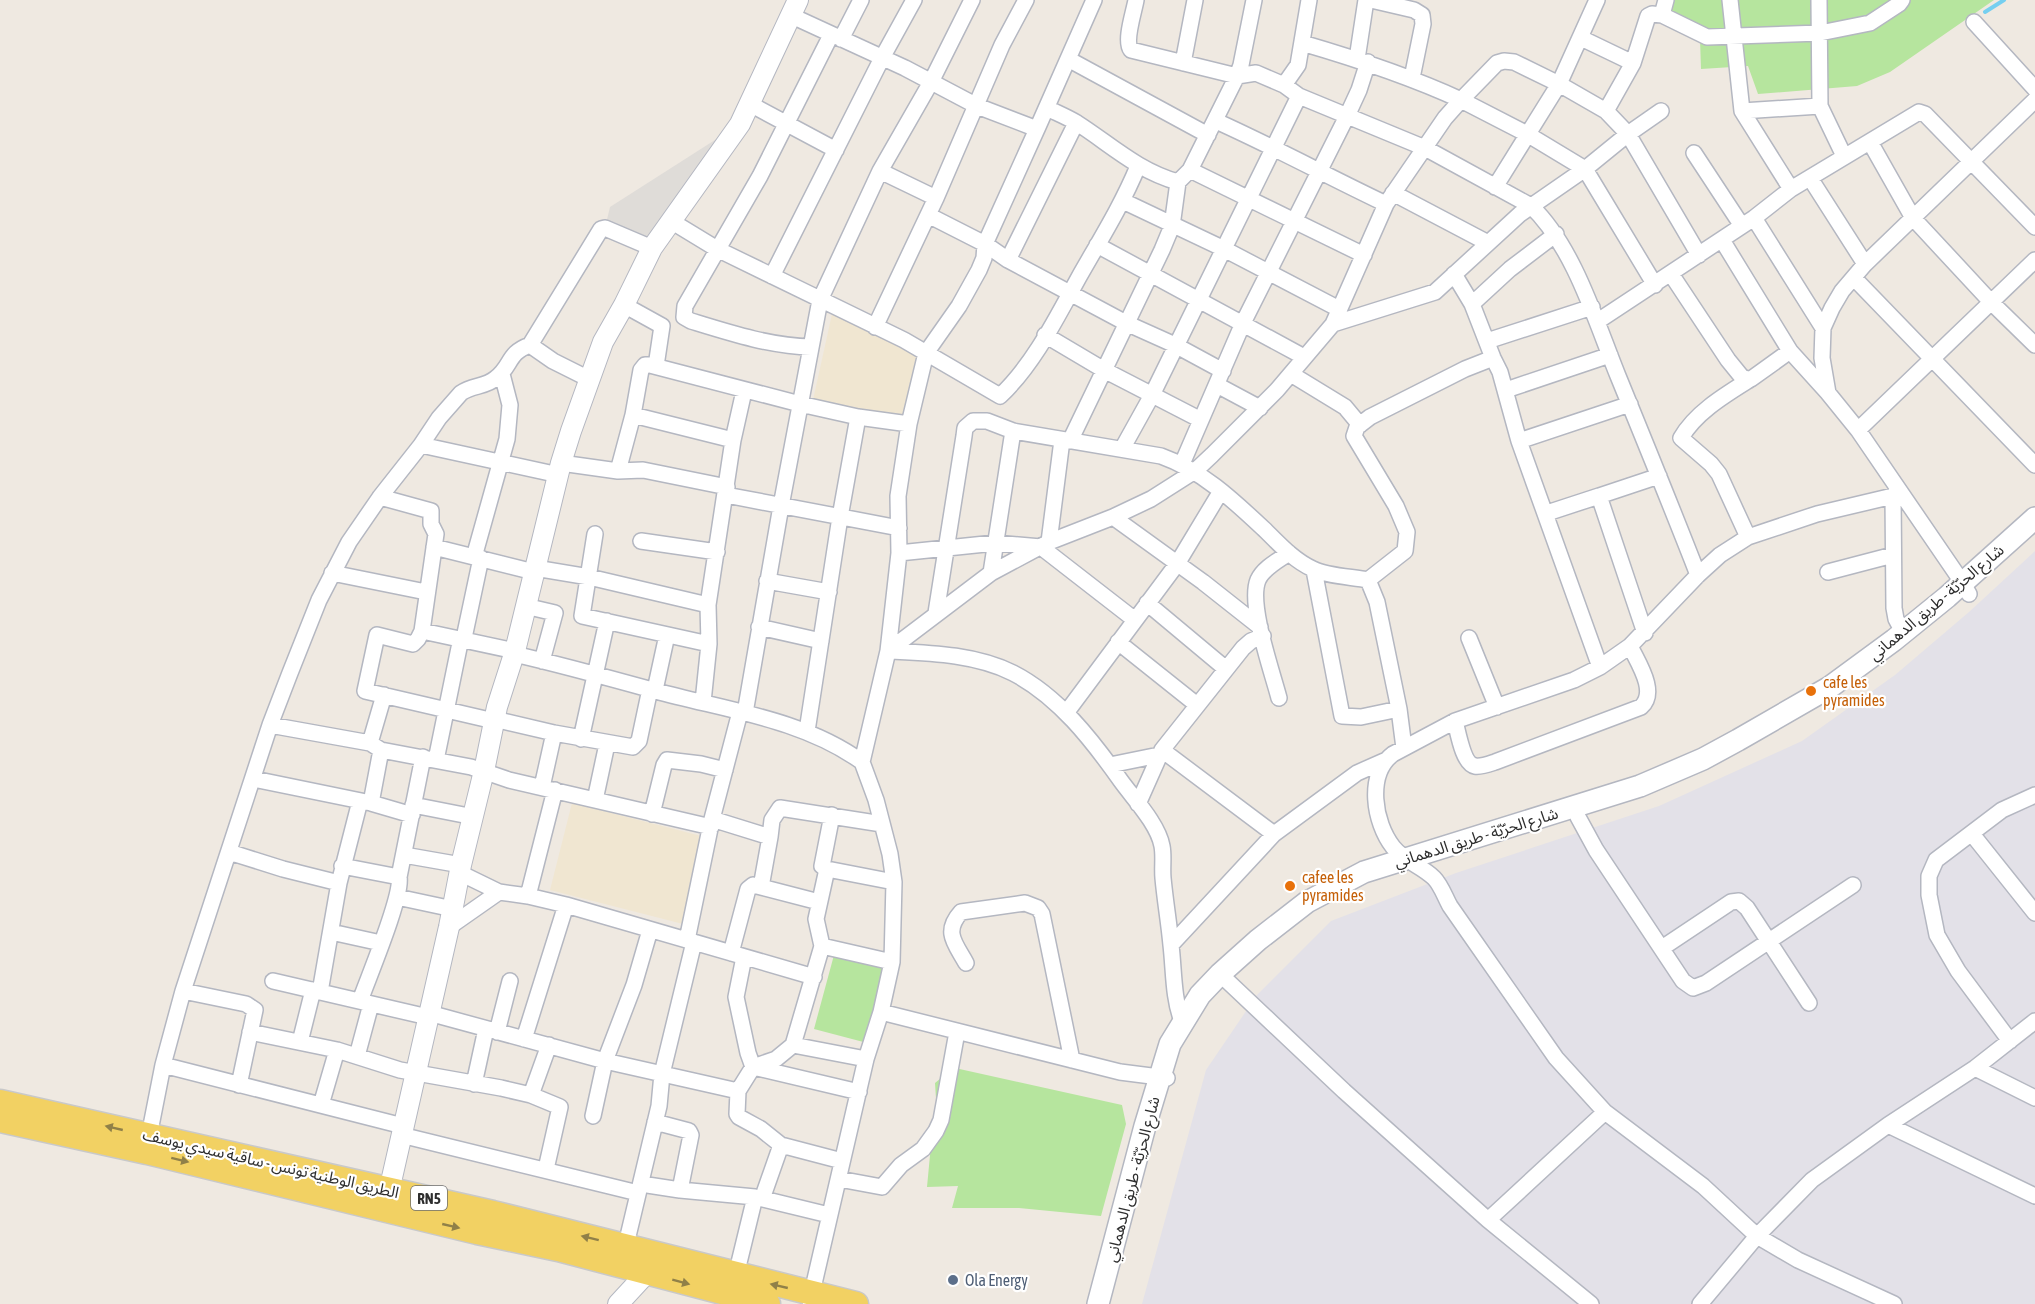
<svg xmlns="http://www.w3.org/2000/svg" width="2035" height="1304" viewBox="0 0 2035 1304" font-family="'Asap Condensed','Noto Sans Arabic',sans-serif">
  <style>
    .industrial { fill: #e3e1e8 }
    .education { fill: #f0e6d1 }
    .green { fill: #b6e59e }
    .plaza { fill: #dfdcd8 }
    .lines { fill: none; stroke-linecap: round; stroke-linejoin: round }
    .stream { stroke: #75cff0; stroke-width: 4 }
    .minor-casing { stroke: #b4b7c1; stroke-width: 18 }
    .tertiary-casing { stroke: #b4b7c1; stroke-width: 22 }
    .secondary-casing { stroke: #b4b7c1; stroke-width: 24 }
    .primary-casing { stroke: #c9c9c9; stroke-width: 27 }
    .minor { stroke: #fff; stroke-width: 15 }
    .tertiary { stroke: #fff; stroke-width: 20 }
    .secondary { stroke: #fff; stroke-width: 21 }
    .primary { stroke: #f2d163; stroke-width: 24 }
    .oneway { fill: #908048 }
    .food-dot { fill: #e8710a; stroke: #fff; stroke-width: 2 }
    .service-dot { fill: #5c6f8a; stroke: #fff; stroke-width: 2 }
    .labels { text-anchor: middle; dominant-baseline: central; stroke-width: 4.5; stroke-linejoin: round; paint-order: stroke }
    .shield { fill: #fff; stroke: #6d6d6d; stroke-width: 1.5 }
    .shield-label { font-size: 15px; font-weight: bold; fill: #2e2e2e }
    .street-label { font-size: 16px; fill: #2e2e2e; stroke: #fff }
    .food-label { font-size: 16px; fill: #c56008; stroke: #fff; text-anchor: start }
    .service-label { font-size: 16px; fill: #4e5e75; stroke: #fff; text-anchor: start }
  </style>
  <rect width="100%" height="100%" fill="#efe9e1"/>
  <path class="industrial" d="M2035 551V1304H1142L1206 1070 1257 995 1331 921 1456 873 1659 806 1802 741 1895 675 1969 612Z"/>
  <path class="education" d="M832 314 922 358 910 418 813 400Z
    M572 803 709 838 687 925 550 890Z"/>
  <path class="green" d="M1670 0H1994L1890 72 1857 86 1758 94 1748 66 1701 69 1700 39 1665 13Z
    M834 955 890 970 871 1044 814 1029Z
    M946 1066 1122 1105 1126 1124 1101 1216 1019 1208H952L958 1186 927 1187 932 1134 937 1114 935 1083 941 1078Z"/>
  <path class="plaza" d="M740 124 652 248 605 228 610 207Z"/>
  <g class="lines">
    <path class="stream" d="M1985 12 2004 0"/>
    <g class="minor-casing">
      <path id="minor" d="M1136 0C1134 12 1124 41 1131 50L1237 76 1256 73 1284 85 1298 65 1309 0
        M1371 0 1414 10 1422 15 1423 24 1412 78
        M1730 0 1742 111 1791 189
        M1819 0 1820 106
        M1662 15 1666 0
        M792 16 905 68 977 106 1037 129 1094 0
        M1974 22 2035 89
        M1581 38 1633 63
        M841 39 861 0
        M1068 59 1208 135
        M1357 59 1366 0
        M1183 63 1195 0
        M1284 85 1299 96 1425 148 1531 206C1574 247 1596 322 1618 376 1645 442 1672 508 1698 575
        M750 104 836 150
        M1047 108C1057 113 1067 117 1077 123 1110 144 1138 171 1178 182L1190 170 1237 76 1241 65 1254 0
        M1606 111 1633 63 1648 16 1652 14 1662 15 1707 37 1820 33 1870 23 1899 4 1902 0
        M1742 111 1820 106 1844 156
        M1216 121C1274 147 1329 177 1386 204
        M1870 142 1913 218 1991 302 2035 345
        M1694 153 1742 226
        M1190 170 1364 255
        M880 171 936 198
        M1810 178 1865 264
        M1495 187 1559 84 1597 0
        M1393 193 1488 243
        M1123 201 1224 249 1339 309
        M928 215 985 244 1008 260 1126 323 1175 345 1223 371
        M1754 218 1823 328
        M671 221 717 249 904 340 1000 396C1034 364 1057 317 1079 277 1100 240 1122 205 1138 166
        M1722 240 1790 351
        M1097 245 1304 357
        M1008 260 1076 123
        M1454 274 1472 304 1493 358 1500 372 1519 441 1600 667
        M1671 274 1728 360 1741 376 1748 380 1751 379 1790 351 1828 393
        M772 276 882 58 914 0
        M1854 278 2035 465
        M1655 285 1585 169 1527 134 1461 100 1497 63 1504 61 1514 62 1559 84 1606 111 1628 134 1699 255
        M1472 304 1510 269 1556 234
        M624 305 662 326 656 366
        M1598 321 1754 218 1791 189 1919 112 1925 114 2035 227
        M1333 324 1435 292 1520 214 1585 169 1628 134 1661 111
        M875 327 936 198 1002 45 1026 0
        M1045 335 1104 370 1199 419
        M1487 341 1592 307
        M530 345 553 361 589 379
        M811 347C770 346 730 333 691 321L684 317 685 306 760 176 831 35
        M1291 374 1345 407 1360 425
        M1217 385 1260 408
        M1506 390 1610 355
        M633 415 641 370 645 365H650L800 404 858 417 909 424
        M1858 430 2035 260
        M1070 441 1162 250 1172 226 1178 182
        M1519 441 1630 404
        M421 445 439 418 461 393C472 385 486 387 496 378 512 366 507 353 530 345L601 229 605 228 652 248
        M1122 449 1152 395 1299 96
        M561 463 618 471 643 470 727 487
        M1182 464 1243 323 1347 116 1359 90 1368 62
        M618 471 633 415 733 440
        M726 495 899 528
        M1893 496 1894 608 1896 619 1903 632
        M380 497 431 511V524L436 534 422 631 418 639 413 644 377 635 365 691 494 721
        M1547 513 1599 496
        M1113 517 1203 582 1260 627
        M595 534 582 616 709 644
        M1748 537 1719 474 1711 464 1681 438C1695 413 1725 395 1749 380
        M641 541 717 552
        M1049 542 1062 440
        M434 547 534 572
        M899 553 995 543 1041 547 1135 620
        M474 557 507 439 510 405 502 374
        M535 568 589 577 708 605
        M1314 570 1342 716 1361 717 1399 709
        M1828 572 1893 555
        M332 573 426 592
        M991 573 1013 431
        M1368 580 1377 602 1399 709 1404 748
        M767 581 829 592
        M1969 594 1962 582 1858 430 1828 393 1822 358 1823 328 1832 308 1842 291 1865 264 2035 100
        M1147 603 1226 669
        M525 606 555 613 542 661
        M936 613 964 436 965 428 973 421H987L1013 431 1161 456C1203 471 1234 501 1266 531 1280 545 1295 561 1313 569 1326 576 1353 577 1368 580L1405 551 1407 532 1396 506 1354 436 1357 427 1370 417 1465 369 1493 358
        M759 627 821 641
        M422 631 515 651
        M1645 633 1599 496 1659 476
        M464 638 481 558
        M1469 638 1497 707
        M1118 642 1197 705
        M888 651 991 573 1049 542 1113 517 1151 499 1195 471 1212 455 1277 390 1333 324 1386 204 1445 118 1461 100C1409 76 1357 59 1302 43
        M888 651C929 653 975 654 1013 673 1058 696 1092 740 1121 781 1134 799 1158 824 1162 846 1164 856 1162 867 1163 878 1165 900 1169 923 1171 945 1174 971 1173 998 1182 1021
        M514 654C562 665 609 678 656 691 725 710 803 719 862 762
        M655 690 667 635
        M1279 698C1272 671 1248 604 1258 580 1263 568 1279 560 1289 553
        M703 702 709 644 708 605 733 440 744 391
        M745 713 781 506 820 300 880 171 931 82 972 0
        M1066 713 1177 564 1221 491
        M494 719 554 733 633 747 639 741 650 689
        M1455 721C1458 732 1463 764 1475 766 1481 767 1489 764 1495 762L1641 707C1658 692 1638 663 1630 646
        M270 725 370 743 381 750 471 767 509 780 711 827
        M807 731 840 517 858 417
        M581 739 607 621
        M370 743 384 695
        M1162 750 1274 834 1357 773 1384 761
        M436 760 461 638
        M1110 765 1159 755
        M254 779 371 803 412 815
        M542 787 554 733
        M595 800 607 744
        M371 803 381 750
        M1138 804 1162 750 1243 648 1251 641 1263 636
        M413 805 474 817
        M652 814 664 765 667 760 701 764 725 770
        M832 815 822 866 827 869 894 882
        M1578 817 1596 850 1683 981 1693 988 1706 983 1853 885
        M712 819 770 837 761 887 819 902
        M1972 834 2035 913
        M770 837 772 820 780 808 882 824
        M229 852 283 869 339 883
        M404 855 461 865
        M342 866 399 877C403 896 368 978 360 1001
        M460 873 499 892 528 896 566 905 814 977
        M399 877 423 757
        M528 896 555 790
        M397 897 453 909
        M449 927 499 892
        M331 932 381 943
        M687 940 712 819 740 712
        M1171 945 1274 834
        M822 946 816 919 827 869
        M1662 948 1731 902 1739 901 1747 908 1809 1003
        M731 953 748 889 753 885 761 887
        M744 957 736 997 748 1053 753 1067 859 1092
        M966 963C955 943 943 932 961 912L1025 903 1038 908 1042 914 1072 1060
        M1220 974 1344 1091 1488 1220 1591 1304
        M273 981 428 1017
        M183 991 246 1004 255 1010 239 1085
        M320 992 339 883 360 801
        M881 1012 1120 1072 1167 1078
        M429 1013 605 1061 738 1091
        M250 1032 337 1050 400 1070 501 1088 531 1095 560 1107 546 1169
        M497 1032 510 981
        M524 1039 566 905
        M2010 1041 1958 971 1937 935 1929 895V876L1936 860 2002 810 2035 795
        M300 1042 313 990
        M357 1056 371 1004
        M866 1059 793 1045 822 946 892 962
        M163 1065 403 1126
        M1975 1068 2035 1098
        M474 1084 486 1029
        M531 1095 549 1045
        M321 1105 337 1050
        M593 1116 605 1061 634 985 650 930
        M655 1122 689 1131 691 1135 680 1190
        M1888 1125 2035 1196
        M401 1135 638 1193
        M149 1136 163 1065 183 991 270 725 290 673 319 600 349 542 380 497 421 445 559 475
        M781 1145 761 1129 739 1117 737 1114 738 1091 753 1067 776 1059 793 1045
        M839 1179 882 1187 901 1165 923 1149 936 1131 941 1120 957 1032
        M641 1184 680 1190 755 1197 829 1215
        M762 1199 781 1145 842 1161
        M1488 1220 1605 1112
        M624 1253 659 1106 662 1074 694 942
        M736 1275 755 1197
        M810 1301 866 1059 881 1012 892 962 894 882 890 854 876 800 862 762 888 651 899 553 898 496 909 424 926 353 959 306 979 270 984 258 985 244 1037 129
        M1700 1304 1757 1236 1812 1180 1888 1125 1975 1068 2035 1021
        M1894 1304 1798 1260 1757 1236 1703 1186 1605 1112 1556 1058 1450 906C1445 897 1441 885 1434 878 1422 866 1404 861 1393 847 1374 823 1366 774 1393 754L1455 721 1574 680 1600 667 1630 646 1698 575 1720 555 1748 537 1817 514 1893 496 1898 490"/>
    </g>
    <g class="tertiary-casing">
      <path id="tertiary" d="M386 1204 449 927 461 865 484 771 497 707 515 651 561 463 571 431 603 342 624 305 652 248 740 124 798 0
        M618 1304 655 1264"/>
    </g>
    <g class="secondary-casing">
      <path id="secondary" d="M1098 1304 1145 1126 1170 1044 1200 995 1220 974 1258 940 1307 902 1364 872 1640 786 1703 759 1738 740 1830 687 1894 640 1947 597 2035 518"/>
    </g>
    <g class="primary-casing">
      <path id="primary" d="M0 1102 493 1213 856 1304
        M0 1120 147 1152 477 1232 558 1249 768 1304"/>
    </g>
    <use href="#minor" class="minor"/>
    <use href="#tertiary" class="tertiary"/>
    <use href="#secondary" class="secondary"/>
    <use href="#primary" class="primary"/>
  </g>
  <defs><path id="oneway-solid" d="M-6-.8H1V-3.2L6.5 0L1 3.2V.8H-6Z" transform="scale(1.5)"/></defs>
  <g class="oneway">
    <use href="#oneway-solid" transform="translate(114 1128) rotate(-167)"/>
    <use href="#oneway-solid" transform="translate(180 1160) rotate(14)"/>
    <use href="#oneway-solid" transform="translate(451 1226) rotate(13)"/>
    <use href="#oneway-solid" transform="translate(590 1238) rotate(-166)"/>
    <use href="#oneway-solid" transform="translate(681 1282) rotate(15)"/>
    <use href="#oneway-solid" transform="translate(779 1286) rotate(-167)"/>
  </g>
  <g class="food-dot">
    <circle cx="1811" cy="691" r="6"/>
    <circle cx="1290" cy="886" r="6"/>
  </g>
  <circle class="service-dot" cx="953" cy="1280" r="6"/>
  <g class="labels">
    <rect class="shield" x="411" y="1186" width="36" height="24" rx="4.5"/>
    <g class="shield-label">
      <text x="429" y="1198">RN5</text>
    </g>
    <g class="street-label">
      <text transform="translate(1936 602) rotate(-40)">شارع الحرّيّة - طريق الدهماني</text>
      <text transform="translate(1476 837) rotate(-17)">شارع الحرّيّة - طريق الدهماني</text>
      <text transform="translate(271 1163) rotate(13)">الطريق الوطنية تونس - ساقية سيدي يوسف</text>
      <text transform="translate(1132 1179) rotate(-75)">شارع الحرّيّة - طريق الدهماني</text>
    </g>
    <g class="food-label">
      <text x="1823" y="682">cafe les<tspan x="1823" dy="18">pyramides</tspan></text>
      <text x="1302" y="877">cafee les<tspan x="1302" dy="18">pyramides</tspan></text>
    </g>
    <g class="service-label">
      <text x="965" y="1280">Ola Energy</text>
    </g>
  </g>
</svg>
